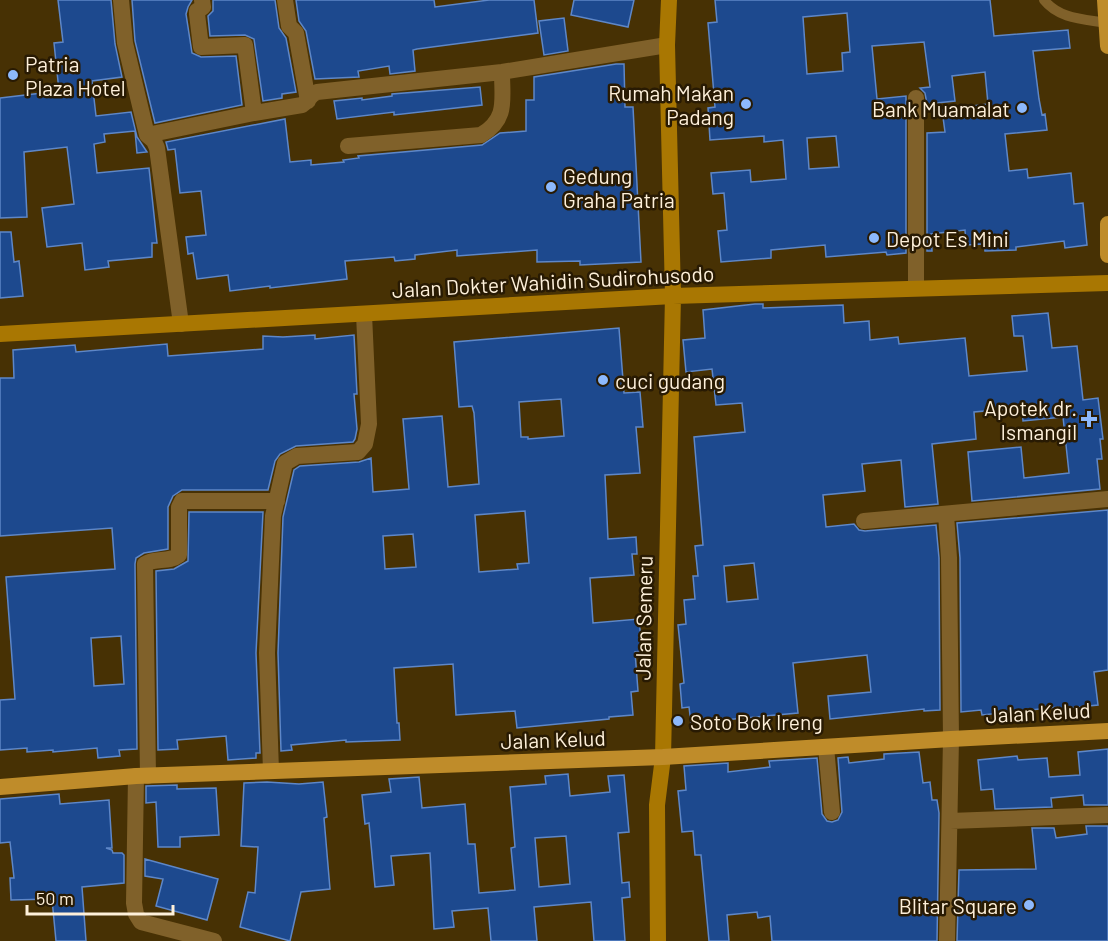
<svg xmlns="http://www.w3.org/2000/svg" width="1108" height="941" viewBox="0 0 1108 941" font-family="Barlow,sans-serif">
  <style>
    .building { fill: #1d498e; stroke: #5e87c8; stroke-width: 1.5; fill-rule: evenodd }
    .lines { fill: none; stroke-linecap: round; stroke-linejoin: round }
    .service { stroke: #80612a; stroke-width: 10 }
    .minor { stroke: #80612a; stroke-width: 16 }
    .secondary { stroke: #a97702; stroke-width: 16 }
    .primary { stroke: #bf8c2a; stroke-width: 16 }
    .poi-dot { fill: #8db9fc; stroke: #281a03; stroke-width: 2 }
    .labels { text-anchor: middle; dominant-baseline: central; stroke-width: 5; stroke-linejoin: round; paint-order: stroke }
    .poi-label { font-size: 21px; fill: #fef0da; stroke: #281a03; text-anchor: start }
    .street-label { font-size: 21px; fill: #fef0da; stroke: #281a03 }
  </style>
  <rect width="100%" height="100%" fill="#473104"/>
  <path class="building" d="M58 0H111L115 44 122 77 92 81 96 116 131 112 137 137 147 152 137 153 135 131 104 134 105 142 94 144 97 173 149 168 157 243H152V257L108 261 109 267 85 270 82 243 47 247 42 208 74 204 67 147 24 152 27 217 0 218V98L59 91 54 43 63 42Z
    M132 0H192L188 7 186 14 192 53 201 57 236 56 242 105 155 123 135 41Z
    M213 0H275L279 28 286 38 296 92 282 94V98L263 101 254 39 245 35 210 36 208 16 213 11Z
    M296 0H434L435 7 489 0H534L538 33 417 49 413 50 415 71 390 74 389 66 358 71 359 77 315 79 306 31 299 21Z
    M574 0H634L628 27 571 15Z
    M715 0H990L994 36 1068 30 1070 48 1033 51 1039 99 1042 115 1045 114 1047 130 1005 134 1009 171 1027 169 1028 178 1071 173 1074 204 1083 203 1087 245 1065 248 1064 241 1016 247V250L985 251 984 244 966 245 965 230 931 234 932 251H927V133L945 132 942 110 988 104 985 72 952 76 955 101 927 104 925 93 920 88 930 87 924 42 872 46 877 99 906 96V253L887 255 886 252 826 257 825 245 771 250V258L721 262 718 231 727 230 724 193 713 194 711 173 750 170 751 182 786 179 783 140 764 142V136L710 140 708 108 715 107 708 23 717 22ZM847 13 850 52 842 53 843 71 807 74 803 17ZM836 136 839 167 809 169 807 138Z
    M564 18 568 51 544 55 539 21Z
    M616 64H624L625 107H633L641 262 580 265V261L537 262V250L457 256V250L415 255V259L395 261 394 257 345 261 347 279 270 288V286L230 291 228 275 197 279 193 253 188 254 186 237 206 235 201 191 180 193 175 149 168 150 166 142 285 119 290 162 311 160V165L344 162 343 160 359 158 358 156 482 145 500 133 526 131V100H534V77Z
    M480 87 482 105 394 115V112L337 119 334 101 362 98V100L392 96V94Z
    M0 232H11L14 262 19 261 23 296 0 298Z
    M755 304H763V308L843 305 844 323 869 321 870 340 898 337 899 344 965 338 969 376 1027 371 1023 336H1014L1012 316 1048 313 1052 348 1077 346 1083 400 1098 398 1103 439H1100L1102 459H1097L1100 489 972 501 968 452 1021 447 1024 478 1069 473 1063 417 1023 421 1022 408 974 412 976 439 932 444 938 504 905 507 901 460 862 464 865 491 823 495 826 527 854 524 859 530 865 531 936 525 939 558 940 710 924 711V709L830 719 828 696 871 692 867 655 793 663 798 713 691 723 689 707 682 708 680 684 684 683 678 625 686 624 684 600 695 599 693 576H698L695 546 703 545 694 437 745 432 742 403 716 405 712 369 686 372 683 340 705 338 703 310ZM754 563 758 599 727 602 724 566Z
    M619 328 624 393 640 392 643 427H636L640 473 605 475 608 539 636 537 637 554H632L634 575 590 578 593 623 639 619 642 651 635 652 638 691 631 692 633 715 609 717V719L517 728 515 711 456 715 453 664 394 668 397 723H399L400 740 346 742V740L291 745 292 750 281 751 278 653 283 517 294 470 300 466 359 462 371 458 373 492 409 489 403 419 442 416 448 487 479 484 474 413 472 406 459 407 454 342ZM561 399 564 436 528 439V437H521L519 402ZM525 511 529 563 517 564 518 569 479 572 475 515ZM413 534 416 567 385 569 383 536Z
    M315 335V339L354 335 357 394H354L357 429 355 439 353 442 296 446 280 454 275 461 268 490H182L173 496 168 507V549L144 553 136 558 135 564 137 749 119 750 120 756 98 758 97 748 53 752V750L27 752V748L0 750V700L15 699 6 577 115 569 112 528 0 536V378H14L13 350 75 345 76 352 167 344 168 356 263 349V336L283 337ZM121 636 124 684 94 686 91 638Z
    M1108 510V670L1094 672 1098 705 1058 709V707L982 715 981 710 961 712 960 558 957 523Z
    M189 512H263L256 653 260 753H256V758L228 760 226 736 177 740 178 749 158 750 156 571 174 569 188 561Z
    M1108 749V805H1084L1083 795 1051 798 1052 807 995 809 993 789 981 790 978 760 1017 756 1018 760 1047 758 1049 777 1080 775 1078 752Z
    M919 752 923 783 930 782 932 800H937L939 813 937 941H772L770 916 758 918 757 912 727 915 729 941H709L701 855H695L693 831 682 832 678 791 686 790 684 766 728 763V772L770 767 769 761 817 758 822 814 827 821 832 822 838 820 842 812 838 758 848 757 849 763 884 759V754Z
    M568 774 570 796 610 792 608 776 624 775 629 832 618 833 622 883 629 882 630 897 622 898 625 941H594L591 902 534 907 537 941H491L488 908 452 911 454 927 434 929 430 853 391 856 394 885 375 887 369 823 365 824 362 795 391 792 389 779 419 777 422 808 465 804 468 844H475L479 893 515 890 511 848 515 847 510 787 546 784 545 776ZM566 836 570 884 539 887 535 838Z
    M267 782 299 784 323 782 327 817 324 818 330 889 301 892 290 941 240 927 248 892 255 893 258 847 241 846 244 783Z
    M177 785V789L216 788 219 835 180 837V847H158L156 802 146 803V786Z
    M59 794 60 804 109 800 112 848H106L112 850 113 853H122L124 855V883L82 887 86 941H56L52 899 11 900 10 878H14L10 842 0 843V799Z
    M1086 826H1108V941H957L959 870 1036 869 1032 828H1054L1056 838 1087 834Z
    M145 859 218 879 207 920 156 906 163 879 145 876Z"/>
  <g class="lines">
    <path class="service" d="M1044 0C1059 19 1083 19 1107 23"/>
    <path class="minor" d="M121 0 125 43 147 135 154 141 157 148 181 324
      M202 0 203 7 197 11V14L201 47 245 45 254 113 302 105C308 101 310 95 317 92L502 72 667 45
      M285 0 289 26 296 33 308 101
      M147 135 254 113
      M348 146 481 135C508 119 502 100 502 72
      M916 288V98
      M946 514 949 558 951 739 947 941
      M864 521 1108 499
      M826 747 832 812
      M271 771 267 653 273 516 285 463 297 456 358 452 365 444 369 424 364 314
      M136 776 134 903 136 914 141 922 214 941
      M148 776 145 564C155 557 169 563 179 555V507L182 501H277
      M950 821 1108 815"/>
    <path class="secondary" d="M0 334 673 296 1108 283
      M658 941 657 805 663 757 673 296 667 45 669 0"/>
    <path class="primary" d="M1105 0 1108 46
      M1108 224V255
      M0 787 136 776 663 757 951 739 1108 731"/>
  </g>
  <g class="poi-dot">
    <circle cx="13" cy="75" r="6"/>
    <circle cx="746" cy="104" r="6"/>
    <circle cx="1022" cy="108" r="6"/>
    <circle cx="551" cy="187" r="6"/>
    <circle cx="874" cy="238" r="6"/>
    <circle cx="603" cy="380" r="6"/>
    <path d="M1086 410h6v6h6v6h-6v6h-6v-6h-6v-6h6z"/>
    <circle cx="678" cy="721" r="6"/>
    <circle cx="1029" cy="905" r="6"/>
  </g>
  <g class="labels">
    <g class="poi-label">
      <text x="25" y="63">Patria<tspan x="25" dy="24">Plaza Hotel</tspan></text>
      <text x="734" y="92" text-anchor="end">Rumah Makan<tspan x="734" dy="24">Padang</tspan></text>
      <text x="1010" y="108" text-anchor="end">Bank Muamalat</text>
      <text x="563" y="175">Gedung<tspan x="563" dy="24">Graha Patria</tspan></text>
      <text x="886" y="238">Depot Es Mini</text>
      <text x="615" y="380">cuci gudang</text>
      <text x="1077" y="407" text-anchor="end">Apotek dr.<tspan x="1077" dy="24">Ismangil</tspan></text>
      <text x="690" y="721">Soto Bok Ireng</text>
      <text x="1017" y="905" text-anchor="end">Blitar Square</text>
    </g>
    <g class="street-label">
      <text transform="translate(553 281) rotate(-3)">Jalan Dokter Wahidin Sudirohusodo</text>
      <text transform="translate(643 618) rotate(-89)">Jalan Semeru</text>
      <text transform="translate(1038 712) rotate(-3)">Jalan Kelud</text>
      <text transform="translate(553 739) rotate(-2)">Jalan Kelud</text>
    </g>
  </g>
  <path d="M27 905v9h146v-9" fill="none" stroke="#fef0da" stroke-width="3"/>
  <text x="36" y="905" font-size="18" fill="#fef0da" stroke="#281a03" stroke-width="4.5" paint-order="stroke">50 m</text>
</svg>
